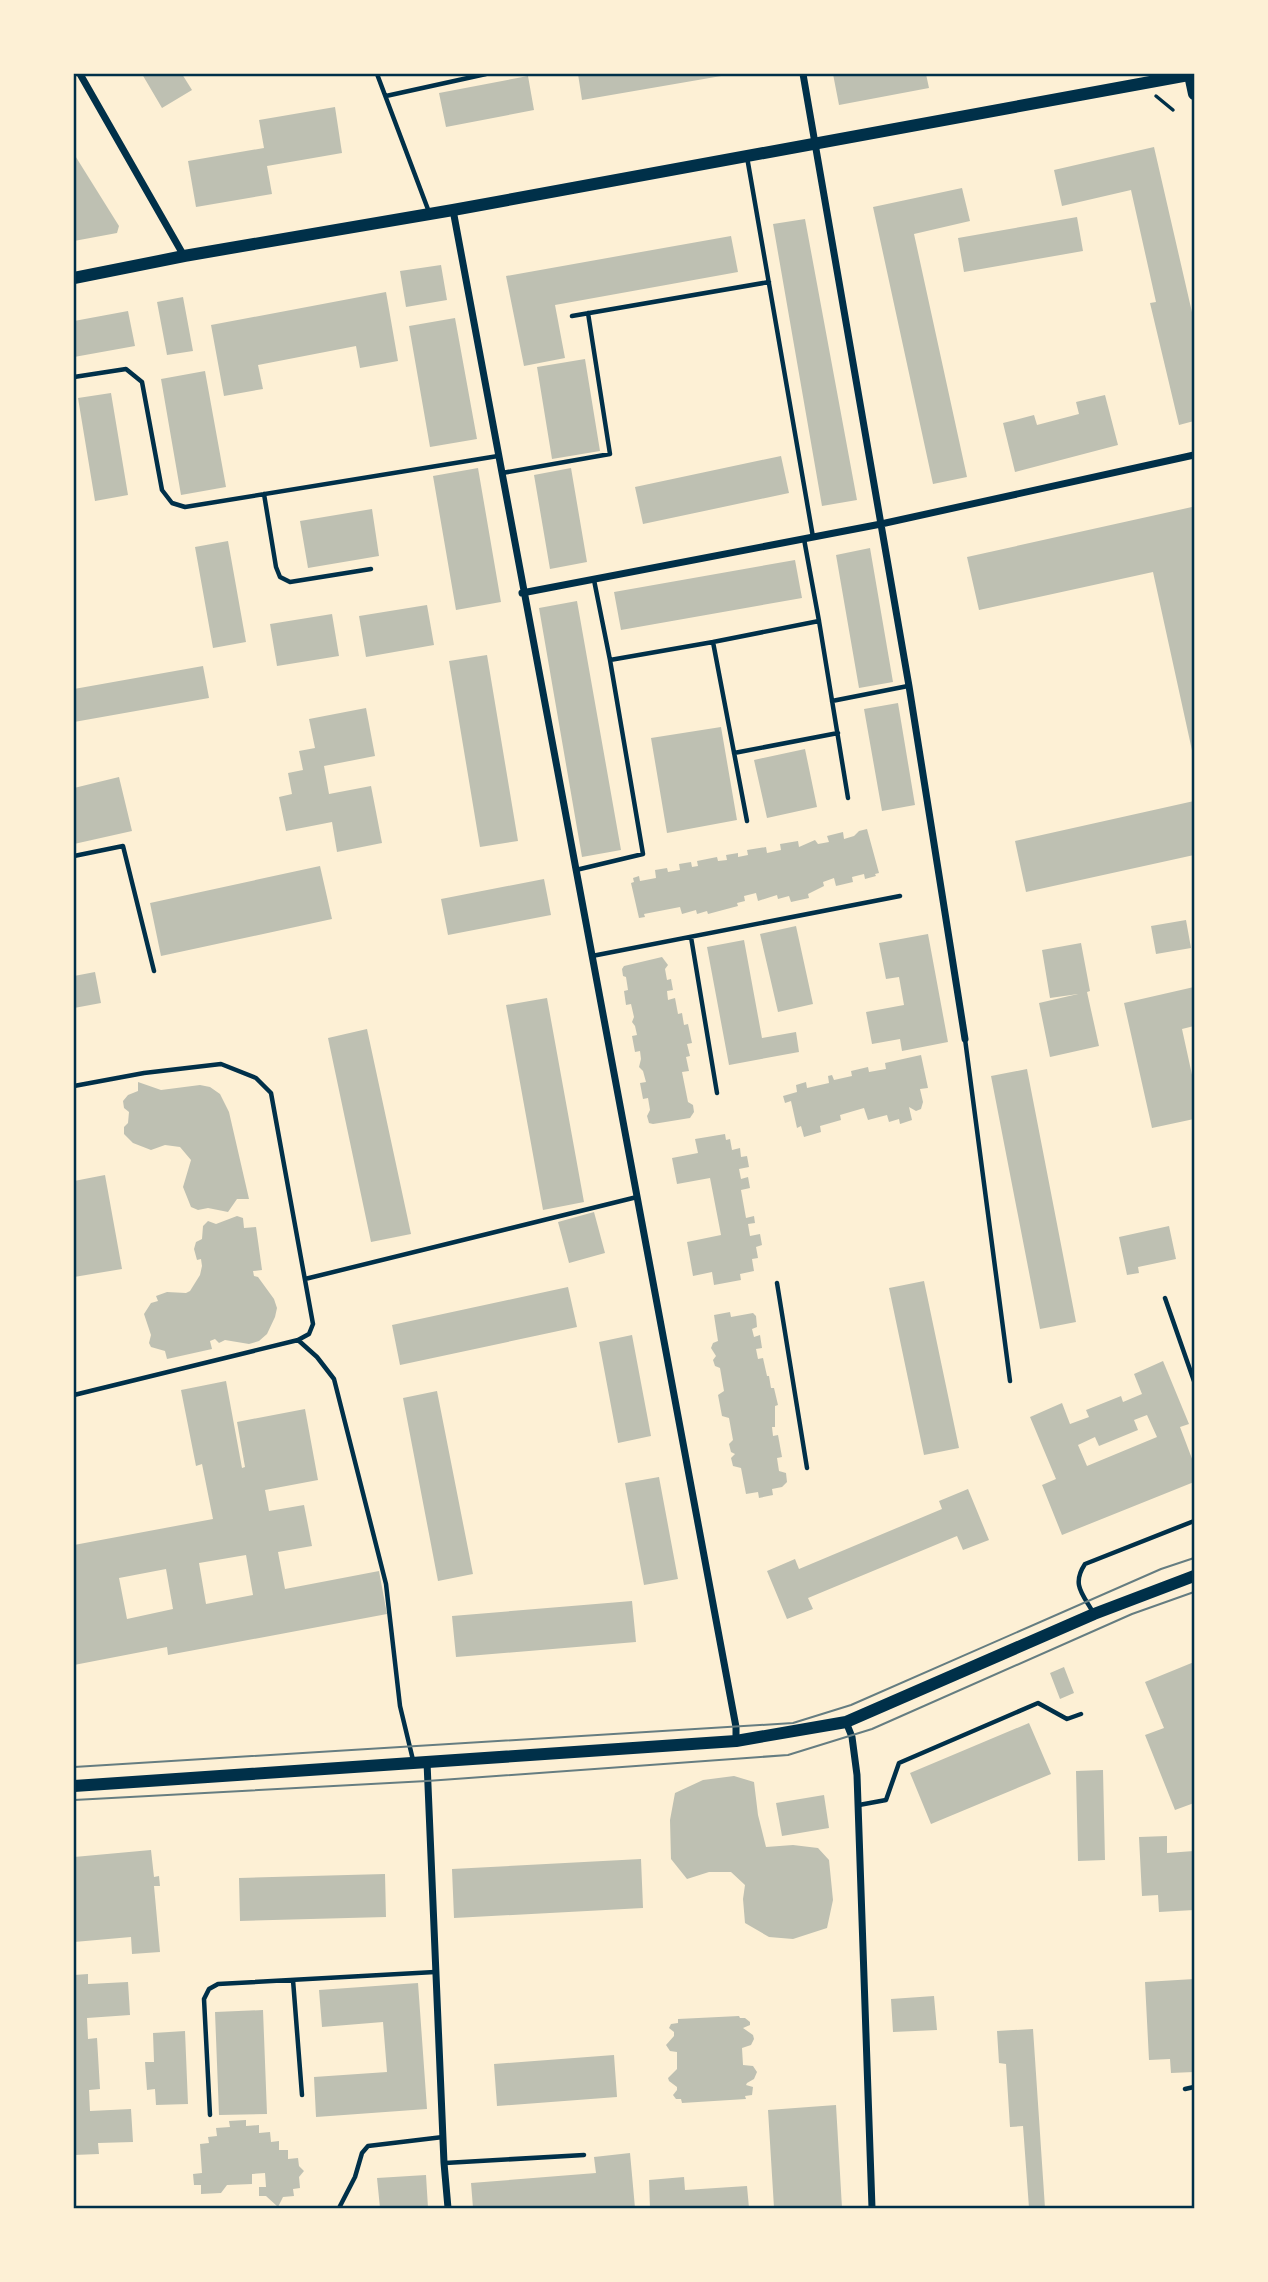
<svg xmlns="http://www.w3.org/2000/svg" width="1268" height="2282" viewBox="0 0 1268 2282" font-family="'DejaVu Sans',sans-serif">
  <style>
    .building { fill: #bec0b2; fill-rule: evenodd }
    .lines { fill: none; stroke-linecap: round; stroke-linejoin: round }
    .path { stroke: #003049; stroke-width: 3.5 }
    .service { stroke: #003049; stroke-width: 4.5 }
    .minor { stroke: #003049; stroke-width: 7 }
    .tertiary { stroke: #003049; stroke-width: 12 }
    .secondary { stroke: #003049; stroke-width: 12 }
    .tram { stroke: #657d81; stroke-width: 2 }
    .neatline { fill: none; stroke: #003049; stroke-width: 2.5 }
  </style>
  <rect width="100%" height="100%" fill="#fdf0d5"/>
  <path class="building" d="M142 74H182L192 90 162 108Z
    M578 74H727V75L582 100Z
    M833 74H926L929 88 839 105Z
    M528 76 534 110 446 127 439 93Z
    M335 107 342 153 267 166 272 194 196 207 188 161 264 148 259 120Z
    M1154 147 1194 321V421L1179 425 1150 303 1156 302 1131 190 1062 206 1054 170Z
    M74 154 119 226 117 233 74 241Z
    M962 188 970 221 914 234 967 477 933 484 873 207Z
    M1077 217 1083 251 964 272 958 238Z
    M805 219 857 500 822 506 773 224Z
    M731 236 738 272 555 305 565 358 524 366 506 276Z
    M441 265 447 300 406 307 400 271Z
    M386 292 398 361 360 368 356 346 258 365 263 389 224 396 211 325Z
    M183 297 193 351 167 355 157 302Z
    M128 311 135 346 74 357V321Z
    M455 318 477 439 430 447 409 326Z
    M585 359 600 451 552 459 537 367Z
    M205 371 226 487 181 495 161 379Z
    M111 393 128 495 95 501 78 398Z
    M1105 395 1118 445 1015 472 1003 423 1034 415 1037 425 1079 414 1076 402Z
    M781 456 789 493 643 524 635 487Z
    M478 468 501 602 456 610 433 476Z
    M571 468 587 562 550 569 534 475Z
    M1192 507 1194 517 1193 755 1153 572 979 610 967 557Z
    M372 509 379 556 308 568 300 521Z
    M228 541 246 642 213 648 195 547Z
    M870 548 893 682 859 688 836 555Z
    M795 560 802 598 621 630 614 592Z
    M577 601 621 850 582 857 539 608Z
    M427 605 434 645 366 657 359 616Z
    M332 614 339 656 277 666 270 624Z
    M487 655 518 841 480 847 449 661Z
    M203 666 209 698 74 722V689Z
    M898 703 915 805 882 811 864 709Z
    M366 708 375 756 324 766 329 794 371 786 382 843 337 852 332 822 286 831 279 797 292 794 288 773 303 770 299 751 315 748 309 719Z
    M721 727 737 820 667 833 651 738Z
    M805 749 817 807 767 818 754 760Z
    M119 777 132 831 74 844V788Z
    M1194 801V855L1026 892 1015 841Z
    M867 829 879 873 875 874 876 876 865 879 864 874 852 877 853 882 836 886 834 878 823 882 824 886 808 894 809 898 791 902 789 896 778 899 777 895 758 901 756 893 744 896 745 901 737 903 738 906 708 914 707 911 697 914 696 910 682 914 680 907 644 914 645 917 639 918 631 883 634 882 633 878 639 876 640 881 656 878 655 870 667 868 668 872 680 870 679 864 691 862 692 867 698 866 697 861 717 857 718 861 727 860 726 855 738 853V857L748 855 747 850 766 847 767 853 781 850 780 844 798 841 799 847 815 840 818 844 829 842 827 836 843 832 844 839 854 836 859 831Z
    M320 866 332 919 161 956 150 903Z
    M544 879 551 915 448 935 441 899Z
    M1186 920 1191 948 1156 954 1151 926Z
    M796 926 813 1004 778 1012 760 934Z
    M928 934 948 1042 902 1051 900 1039 872 1044 866 1012 904 1005 899 977 886 979 879 943Z
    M744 940 762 1038 796 1032 799 1052 729 1065 707 947Z
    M1081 943 1090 991 1087 992 1099 1046 1050 1057 1039 1003 1078 994 1050 998 1042 950Z
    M662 957 668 965 665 969 667 980 671 979 673 990 667 991 668 1000 675 998 678 1014 682 1013 684 1025 688 1024 692 1043 687 1044 690 1056 686 1057 689 1071 682 1072 688 1102 693 1105 694 1112 690 1118 653 1124 649 1123 647 1116 650 1110 648 1098 643 1099 640 1083 646 1082 643 1071 639 1067 641 1059 640 1051 635 1052 632 1036 637 1035 635 1026 632 1022 634 1017 631 1004 626 1005 624 991 628 990 626 977 623 976 622 969 624 966Z
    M95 972 101 1003 74 1008V976Z
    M1194 987V1026L1182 1029 1194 1084V1119L1152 1128 1124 1003Z
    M547 998 584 1202 543 1210 506 1005Z
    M367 1029 411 1234 371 1242 328 1038Z
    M921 1055 928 1088 920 1089 923 1102 921 1109 916 1111 909 1107 912 1120 900 1124 899 1119 889 1122 887 1115 868 1120 864 1108 840 1115 841 1120 820 1126 821 1132 804 1137 801 1126 797 1128 791 1101 785 1103 783 1096 797 1092 796 1085 806 1082 807 1088 829 1083 828 1076 832 1075 834 1080 852 1076 851 1071 868 1067 869 1072 886 1069 885 1063Z
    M1027 1069 1076 1322 1040 1329 991 1076Z
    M138 1082 161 1090 200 1085 210 1087 220 1094 229 1112 249 1199H237L228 1212 208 1208 198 1210 191 1207 183 1187 191 1160 180 1147 165 1145 151 1150 133 1143 124 1134V1127L128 1123 129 1112 124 1108 123 1101 128 1095 138 1091Z
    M725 1134 726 1140 730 1139 732 1150 740 1148 741 1157 747 1156 749 1167 739 1169 741 1179 748 1177 750 1188 741 1190 746 1218 754 1216 755 1223 748 1224 750 1236 760 1234 762 1245 756 1247 758 1258 752 1259 754 1271 740 1274 741 1280 714 1285 712 1272 693 1276 687 1242 721 1235 710 1178 677 1184 672 1158 698 1153 695 1139Z
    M105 1175 122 1269 74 1277V1181Z
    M594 1212 605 1253 569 1263 558 1222Z
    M237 1216 243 1218 244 1228 256 1227 262 1270 253 1271 254 1276 258 1277 274 1299 277 1308 275 1317 267 1334 259 1341 249 1344 225 1340 219 1343 215 1339 210 1341 212 1349 167 1359 165 1351 151 1347 149 1343 151 1335 144 1314 151 1303 158 1301 156 1296 167 1292 186 1293 190 1291 200 1275 202 1266 201 1259 197 1260 194 1249 196 1242 202 1239 203 1226 208 1221 216 1224Z
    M1169 1226 1176 1259 1138 1267 1139 1273 1127 1275 1119 1237Z
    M924 1281 959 1448 924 1455 889 1288Z
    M568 1287 577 1327 400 1365 392 1325Z
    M730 1312 731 1317 753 1313 756 1316 757 1327 752 1329 754 1337 760 1335 762 1348 756 1349 758 1359 763 1358 767 1376H769L771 1388H774L778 1405 775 1406V1427H772L773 1436 778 1435 782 1457 777 1458 779 1471 786 1473 787 1482 782 1487 772 1489 773 1495 759 1498 758 1492 746 1494 741 1468 733 1466 731 1458 735 1454 731 1452 729 1444 733 1440 729 1418 722 1416 718 1395 724 1391 720 1368 715 1366 713 1360 716 1356 711 1348 713 1343 718 1341 714 1315Z
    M632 1335 651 1436 618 1443 599 1342Z
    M1163 1361 1189 1424 1180 1427 1194 1464V1482L1062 1535 1042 1485 1056 1479 1030 1417 1062 1403 1070 1424 1089 1417 1086 1410 1121 1396 1123 1402 1142 1394 1134 1374ZM1147 1415 1157 1437 1087 1466 1078 1445 1095 1437 1099 1446 1138 1430 1134 1420Z
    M226 1381 242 1468 245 1467 237 1422 305 1409 318 1480 265 1490 269 1511 304 1505 312 1546 278 1552 285 1589 379 1571 387 1614 168 1655 167 1647 74 1665V1545L213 1519 202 1464 196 1466 181 1390ZM246 1555 253 1595 206 1604 199 1563ZM166 1569 173 1609 127 1619 119 1578Z
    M437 1391 473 1574 438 1581 403 1398Z
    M659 1477 678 1579 644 1585 625 1483Z
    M968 1489 989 1540 963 1550 957 1536 808 1598 813 1609 787 1619 767 1571 795 1559 799 1569 942 1509 939 1501Z
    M632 1601 636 1642 456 1657 452 1616Z
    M1194 1662V1803L1175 1810 1145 1735 1164 1728 1145 1682Z
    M1064 1667 1074 1693 1060 1699 1050 1673Z
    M1029 1723 1051 1774 931 1824 910 1773Z
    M1103 1770 1105 1860 1078 1861 1076 1771Z
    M734 1776 754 1782 758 1815 766 1847 793 1845 818 1848 829 1860 833 1900 827 1928 793 1939 769 1937 745 1923 743 1899 745 1885 731 1872H709L687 1879 671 1859 670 1820 675 1793 703 1780Z
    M824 1795 829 1828 782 1836 776 1803Z
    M1167 1836V1853L1194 1851V1910L1159 1912 1158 1895 1142 1896 1139 1837Z
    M151 1850 154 1877 159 1876 160 1886H154L160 1952 132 1954 131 1937 74 1942V1857Z
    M641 1859 643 1908 454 1918 452 1869Z
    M385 1874 386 1917 240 1921 239 1878Z
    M88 1974V1984L128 1982 130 2015 87 2018 88 2039 97 2038 100 2089 89 2090 90 2111 131 2109 133 2142 98 2143 99 2154 74 2155V1975Z
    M1194 1979V2072L1171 2073 1170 2059 1149 2060 1145 1982Z
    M418 1983 427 2109 316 2117 314 2077 387 2072 383 2022 322 2027 319 1990Z
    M934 1996 937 2030 893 2032 891 1999Z
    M263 2010 267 2114 219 2115 215 2012Z
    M739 2016 740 2018H745L750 2022V2025L743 2028 753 2035 754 2039 751 2045 742 2048 743 2065 753 2066 757 2072 754 2079 747 2083 746 2085 753 2087 752 2095 745 2096 746 2099 682 2103 681 2099H676L673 2095 677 2090V2087L669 2081 668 2078 677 2069V2052L670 2051 666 2045 674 2036V2032L669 2028 671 2024 678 2023V2019Z
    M1033 2029 1045 2208H1029L1023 2126 1010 2127 1006 2064 999 2063 997 2031Z
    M185 2031 188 2104 156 2105 155 2089 147 2090 145 2062H154L153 2033Z
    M614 2055 617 2097 497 2106 494 2064Z
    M836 2105 842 2208H774L768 2110Z
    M246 2120V2126L259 2125V2133L270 2132 271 2142 279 2141V2150H288V2159L298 2158 299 2166 304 2171 299 2177 300 2188 293 2189 294 2196 283 2197 278 2207 266 2196H259V2187H266L265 2173 252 2174V2184L227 2185 221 2193 201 2194V2185H194L193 2174 202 2173 200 2144 209 2143 208 2137 217 2136 216 2128 230 2127 229 2121Z
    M630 2153 635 2208H473L471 2183 596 2173 594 2157Z
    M426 2175 428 2208H380L377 2178Z
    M684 2177 685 2190 747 2186 749 2208H650L649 2180Z"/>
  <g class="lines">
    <path class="path" d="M1156 96 1173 110"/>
    <path class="service" d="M377 74 429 212
      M386 96 486 74
      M747 157 813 537
      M572 316 769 282
      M74 377 126 369 142 382 162 490 172 503 185 507 498 456
      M502 473 610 454 588 313
      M264 494 276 567 280 577 290 582 371 569
      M594 580 610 660
      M819 621 848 798
      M832 701 908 686
      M734 753 838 733
      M747 821 713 642 819 621 804 539
      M74 856 123 846 154 971
      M576 870 643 854 610 660 713 642
      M691 937 717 1093
      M592 956 900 896
      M965 1039 1010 1381
      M74 1086 144 1073 221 1064 256 1078 271 1093 313 1324 309 1334 298 1340 74 1395
      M305 1279 637 1197
      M777 1283 807 1468
      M1165 1298 1194 1381
      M298 1340 317 1357 334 1379 386 1584 400 1706 413 1760
      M1094 1614C1083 1594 1071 1585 1085 1564L1194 1521
      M859 1805 886 1800 899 1763 1038 1703 1067 1719 1081 1714
      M293 1980 302 2095
      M1185 2089 1194 2087
      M210 2115 204 1999 209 1989 218 1984 435 1972
      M445 2163 584 2155
      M339 2208 355 2177 362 2153 368 2146 443 2137"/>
    <path class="minor" d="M80 74 184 256
      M803 74 909 686 965 1039
      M453 210 736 1727V1741
      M522 593 881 524 1194 455
      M846 1722 852 1737 857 1775 872 2208
      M427 1762 444 2163 448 2208"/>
    <path class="tertiary" d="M1190 75 1194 94
      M74 1786 736 1741 846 1722 1094 1614 1194 1576"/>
    <path class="secondary" d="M74 278 184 256 453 210 1194 74"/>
    <path class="tram" d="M74 1767 793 1723 851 1705 1161 1569 1194 1558
      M74 1800 427 1781 788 1755 872 1729 1132 1614 1194 1592"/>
  </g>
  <rect width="1268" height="2282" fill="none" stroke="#fdf0d5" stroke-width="150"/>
  <rect x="75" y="75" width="1118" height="2132" class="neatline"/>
</svg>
